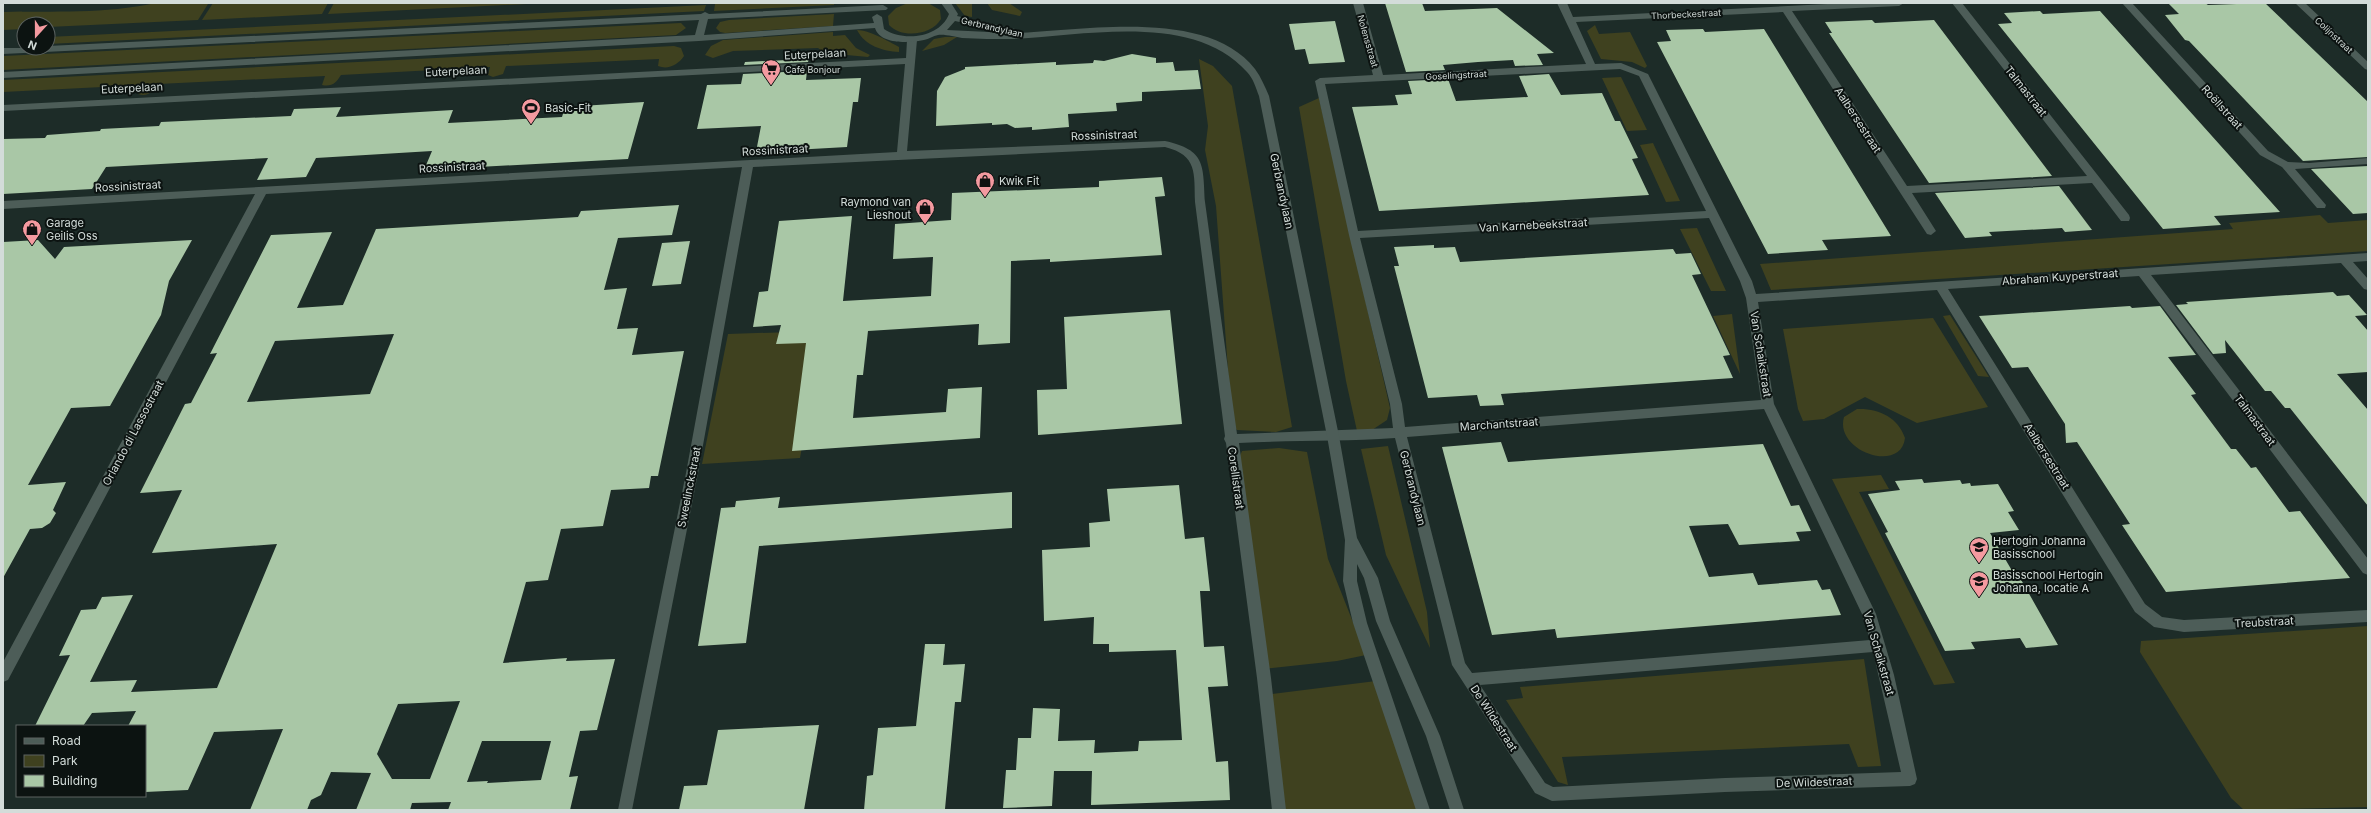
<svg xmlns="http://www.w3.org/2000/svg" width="2371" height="813" viewBox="0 0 2371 813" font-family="Inter,sans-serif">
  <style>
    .green { fill: #3f411f }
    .building { fill: #a9c7a6; fill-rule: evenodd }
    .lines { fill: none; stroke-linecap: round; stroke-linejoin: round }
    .street { fill: #4d5d58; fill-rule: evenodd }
    .secondary { fill: #4d5d58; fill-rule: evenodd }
    .labels { text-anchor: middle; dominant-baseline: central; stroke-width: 4; stroke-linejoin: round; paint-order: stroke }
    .far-street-label { font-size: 9px; fill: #d3dcd9; stroke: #0c1311 }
    .far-poi-label { font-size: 9px; fill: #d3dcd9; stroke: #0c1311; text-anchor: start }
    .street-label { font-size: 11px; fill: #d3dcd9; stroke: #0c1311 }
    .poi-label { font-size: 11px; fill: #d3dcd9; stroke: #0c1311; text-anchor: start }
  </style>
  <rect width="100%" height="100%" fill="#1d2c28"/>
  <path class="green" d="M155 3 208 4 198 20 48 27V24H24V29L3 30 4 12C53 11 106 14 155 3Z
    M213 3H328L322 14 202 20Z
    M334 3H546L328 14Z
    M834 3V5L714 11 715 4Z
    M908 3H928L940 10 941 19C932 35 902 39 889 25L888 16 896 8Z
    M955 3H972V17L965 16Z
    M987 3H1009L1022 12 1020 16 992 10Z
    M706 5 704 11 48 44V37Z
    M834 14 833 26 725 33 720 32 716 28 720 22 729 20Z
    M681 23 686 28 676 35 3 70V56Z
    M1595 25 1599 34 1630 32 1647 66 1645 68 1632 62 1601 59 1587 31Z
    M857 30C869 30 888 41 899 47V52C883 51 865 46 857 30Z
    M833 32V36L845 35 856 48 870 55 868 57 825 53 818 48 733 51 713 58 705 55 711 46 723 40Z
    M945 37H957L944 45 922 51 934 39Z
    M674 46 681 48 684 56C678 65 668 70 658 66L659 59 506 66 503 74 493 77 488 75 490 67 341 75C336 83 332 87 322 85L325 76 158 84C153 92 148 97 138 94L142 85 3 92V80Z
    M1199 59 1213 66 1232 86 1292 427 1276 432 1237 430 1232 424 1216 206 1205 150 1208 126Z
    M1621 77 1647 130 1627 131 1602 78Z
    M1319 98 1390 408 1387 420 1372 430 1357 431 1346 381 1299 107Z
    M1653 143 1680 201 1666 202 1640 145Z
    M2320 215 2328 223 2368 220V251L1771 290 1760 264 2233 229 2229 223Z
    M1697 228 1726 291H1711L1680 229Z
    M1732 314 1740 374 1713 316Z
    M1950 315 1989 377 1978 376 1943 316Z
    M1933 318 1988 407 1917 423 1865 397 1824 419 1803 421 1798 409 1783 329Z
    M852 330 806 424 800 458 702 464 728 334Z
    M1857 409C1878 408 1898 417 1905 438 1901 474 1834 451 1844 417Z
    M1388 446 1427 612 1430 648 1386 555 1361 449Z
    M1279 448 1307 452 1328 559 1366 655 1337 661 1262 669 1236 465 1242 451Z
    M1881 475 1889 489 1859 492 1955 683 1934 685 1832 479Z
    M2368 626V807L2244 810 2231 798 2140 652 2141 641Z
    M1864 659 1881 766 1858 767 1849 744 1562 757 1568 785 1558 782 1506 700 1523 698 1520 687Z
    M1376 681 1426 810H1280L1265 695Z"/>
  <path class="building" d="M1385 3H1422L1425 11 1497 8 1554 53 1537 54 1543 65 1515 66 1513 60 1478 62 1443 65 1445 70 1406 72Z
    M2168 3H2205L2208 5 2265 3 2368 102V157L2303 161 2189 41 2185 40 2165 15 2179 14Z
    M2040 11 2043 14 2100 11 2280 212 2214 216 2221 225 2163 229 1998 24 2012 23 2004 13Z
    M1872 20 1875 23 1934 20 2052 176 1929 183 1829 33H1832L1825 22Z
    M1335 21 1345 62 1309 64 1305 49 1295 50 1289 24Z
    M1703 29 1705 32 1764 29 1891 236 1822 240 1828 250 1768 254 1657 42 1671 41 1666 30Z
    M1132 54 1156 58V63L1173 62 1175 71 1198 70 1201 89 1142 92V101L1116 103 1117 111 1068 114 1069 127 1032 130V127L1015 128 1007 124 992 125V123L936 126 937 91 945 77 965 69V67L1056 62V65L1093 63 1094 60 1104 61Z
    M809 59 808 62 744 65 745 62Z
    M807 71 806 80 861 78 858 102H853L847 147 756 152 761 126 697 129 707 85 741 84 743 74Z
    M1549 74 1561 95 1602 93 1615 121H1620L1638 158 1632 159 1649 195 1379 211 1352 107 1398 105 1395 95 1412 94 1408 81 1448 79 1456 101 1528 97 1519 76Z
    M644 102 628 159 424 170 432 151 316 158 306 177 257 180 268 158 106 167 92 189 3 194V139L45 138 47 135 100 131 101 129 159 126 161 122 291 116 294 109 341 107 336 117 453 110 448 123 562 117 565 107Z
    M2368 166V213L2353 214 2311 169Z
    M1162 177 1165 196 1155 197 1162 255 1050 262V259L1011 261 1010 343 978 345 979 324 868 331 863 375H857L853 418 946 412 948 389 982 387 980 438 792 451 806 343 776 344 781 325 753 327 759 292 768 291 779 221 852 216 843 301 931 296 933 257 893 259 895 224 951 220 952 193 1099 187V181Z
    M2059 186 2092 230 2065 232 2062 228 1989 232 1992 236 1965 238 1935 193Z
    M679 205 672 235 618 238 604 290 627 288 617 329 638 328 632 355 684 351 658 476H651L649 488 611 490 603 526 561 529 548 580 526 582 503 663 567 658 566 661 615 659 597 730 580 731 569 777 578 776 570 810H448L451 802 412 803 410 810H356L371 773 331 772 321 795 311 800 307 810H250L283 729 214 732 188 790 145 792V726H128L136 711 92 713 83 726H35L70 655 59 656 81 610 96 609 102 597 133 595 90 682 137 680 131 692 217 688 277 544 152 553 182 490 140 493 185 404 191 403 217 353 210 354 271 235 332 232 297 308 343 305 376 229 578 217 581 211ZM394 334 370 394 247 402 275 341ZM460 701 430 779H392L377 754 398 704ZM482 741H551L541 780 487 783 488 781 467 782Z
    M38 240 55 259 64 247 192 240 169 281 161 315 110 406 71 408 28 485 66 482 53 510 56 513 50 523 42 528 30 529 3 578V242Z
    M690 241 681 284 652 286 662 243Z
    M1434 245V248L1455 247 1460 262 1673 249 1676 254 1691 253 1701 274 1692 275 1730 355 1723 356 1733 378 1501 394 1504 405 1480 406 1477 395 1428 398 1394 266H1399L1394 247Z
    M2333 292 2337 296 2349 295 2367 315 2355 316 2368 331V372L2337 374 2368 410V506L2290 408H2285L2271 391H2265L2225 340 2226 353 2213 354 2176 305 2188 304 2186 302Z
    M2130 306 2132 308 2160 306 2196 355 2168 357 2196 394 2191 395 2231 449H2236L2251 468 2256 467 2289 512 2300 511 2350 578 2166 592 2122 525 2130 524 2077 442 2066 443 2065 424 2028 367 2012 368 1979 316Z
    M1170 310 1182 424 1038 435 1037 390 1067 389 1064 317Z
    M1501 442 1508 462 1763 444 1791 506 1799 505 1811 531 1796 532 1800 541 1739 545 1728 524 1689 526 1709 577 1753 573 1758 585 1817 580 1822 590 1830 589 1841 615 1557 638 1555 629 1492 635 1442 447Z
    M1922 479 1924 483 1960 480 1962 484 1970 483 1971 486 1998 484 2014 511 2008 512 2019 530 1990 533 2011 569H2015L2058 645 2026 648 2020 638 1971 642 1975 649 1945 651 1885 533 1888 532 1868 494 1900 490 1895 481Z
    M1179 485 1185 539 1204 537 1210 591H1200L1204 647 1224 646 1228 686 1208 687 1216 762 1228 761 1230 800 1091 805 1092 771H1054L1052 806 1003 808 1006 770H1016L1018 738H1031L1033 708 1060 709 1058 741 1095 740 1094 753 1138 751 1139 741 1182 740 1176 650 1109 652V644H1093L1094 617 1044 621 1042 550 1090 547 1089 523 1110 521 1107 489Z
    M1012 492V528L759 546 746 643 698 646 721 508 735 507 736 501 780 497 778 508Z
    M925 644H945L943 665 965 664 961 702H955L945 809 864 810 867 776 873 775 878 728 916 726Z
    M819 725 804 810H679L684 786 707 785 718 730Z"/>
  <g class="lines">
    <path class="street" d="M1353 3H1363L1383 75 1586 64 1557 3H1567L1573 17 1847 3H1904L1899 6 1792 11 1907 186 2087 176 1952 3H1962L2129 215 2130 218 2129 221H2121L2092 183 1912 193 1936 231 1931 235 1927 234 1783 12 1576 22 1595 64 1621 63 1648 74 1752 281 1756 294 2368 253V261L2353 262 2368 279V290L2364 289 2341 263 2151 275 2368 559V575L2363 573 2139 276 1948 289 2145 604 2162 617 2184 620 2368 610V622L2184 632 2154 627 2135 612 1937 290 1758 302 1774 404 1876 614 1894 675 1917 779 1915 784 1910 786 1725 792 1552 801 1535 793 1452 665 1395 438C1343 442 1291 440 1239 443L1271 678 1286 810H1272L1257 678 1226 443 1224 439 1225 436 1195 202C1194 174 1198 155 1165 147L753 167 698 473 632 810H618L686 473 742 167 266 194 8 680 3 682V662L255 194 3 209V201L897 152 905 64 3 111V105L906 58 907 40 912 37 917 40 907 151 1165 141C1206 150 1203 165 1205 202L1237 434 1393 428 1390 404 1349 235 1315 81 1320 78 1373 75ZM1620 69 1639 76 1706 211 1358 231 1325 84ZM1709 218 1740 281 1746 298 1761 400 1405 427 1402 404 1360 238ZM1764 409 1862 614 1870 640 1472 673 1465 663 1407 437ZM1873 652 1901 772 1725 778 1553 787 1545 783 1480 685Z
      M2122 3H2132L2268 151 2288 162 2309 163 2368 158V164L2295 169 2326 205 2325 208H2317L2282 167 2260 155Z
      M2295 3H2305L2368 62V70L2365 69Z"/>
    <path class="secondary" d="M941 3H951L958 14 957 16 1015 29 1017 31 1015 33C1082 31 1207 7 1255 69 1261 77 1265 87 1269 96L1339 436 1357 538 1378 578 1390 621 1440 736 1464 810H1450L1426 736 1376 621 1364 578 1357 564V581L1367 623 1430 810H1416L1353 623 1343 581 1345 540 1327 436 1259 96C1256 88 1253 78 1247 72 1193 11 1083 36 1011 39 995 39 979 39 962 38 955 37 945 34 938 35 933 36 929 39 924 40 910 43 880 45 875 28L699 41 3 78V72L695 35 699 20 3 54V48H48V46L701 14 705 12 709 14 883 5 888 8 886 10 708 19 704 35 874 23 872 17 877 14 882 17 884 29C903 42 940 38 949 14ZM955 21 1010 33 947 30Z"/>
  </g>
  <defs>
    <g id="supermarket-pin" transform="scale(1)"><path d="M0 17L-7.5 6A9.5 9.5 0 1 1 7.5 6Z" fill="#f49aa0" stroke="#0c1311"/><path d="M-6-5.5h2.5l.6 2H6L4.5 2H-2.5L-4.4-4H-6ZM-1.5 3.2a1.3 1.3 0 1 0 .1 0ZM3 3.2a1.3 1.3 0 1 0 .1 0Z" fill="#111"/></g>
    <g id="stadium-pin" transform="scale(1)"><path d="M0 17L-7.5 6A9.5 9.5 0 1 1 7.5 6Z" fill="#f49aa0" stroke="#0c1311"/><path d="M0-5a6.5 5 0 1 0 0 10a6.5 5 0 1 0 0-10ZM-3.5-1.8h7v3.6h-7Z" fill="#111"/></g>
    <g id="shop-pin" transform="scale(1)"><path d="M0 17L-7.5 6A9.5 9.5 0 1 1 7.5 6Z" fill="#f49aa0" stroke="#0c1311"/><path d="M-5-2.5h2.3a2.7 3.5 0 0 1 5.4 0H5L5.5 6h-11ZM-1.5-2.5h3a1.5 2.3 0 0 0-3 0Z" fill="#111"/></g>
    <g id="school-pin" transform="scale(1)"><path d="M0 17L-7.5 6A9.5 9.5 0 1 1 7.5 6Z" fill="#f49aa0" stroke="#0c1311"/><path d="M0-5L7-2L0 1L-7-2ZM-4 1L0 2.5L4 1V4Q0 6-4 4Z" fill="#111"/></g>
  </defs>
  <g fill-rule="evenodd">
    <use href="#supermarket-pin" x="771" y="69"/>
    <use href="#stadium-pin" x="531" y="108"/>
    <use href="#shop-pin" x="985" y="181"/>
    <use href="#shop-pin" x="925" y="208"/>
    <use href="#shop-pin" x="32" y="229"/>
    <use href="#school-pin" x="1979" y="547"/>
    <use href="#school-pin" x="1979" y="581"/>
  </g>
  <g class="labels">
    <g class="far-street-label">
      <text transform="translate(1686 14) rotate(-3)">Thorbeckestraat</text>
      <text transform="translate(992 27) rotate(13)">Gerbrandylaan</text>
      <text transform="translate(2334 35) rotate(43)">Colijnstraat</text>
      <text transform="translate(1368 41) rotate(74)">Nolensstraat</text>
      <text transform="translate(1456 75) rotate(-3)">Goselingstraat</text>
    </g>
    <g class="far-poi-label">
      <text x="785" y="69">Café Bonjour</text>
    </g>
    <g class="street-label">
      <text transform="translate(815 54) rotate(-3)">Euterpelaan</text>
      <text transform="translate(456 71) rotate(-3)">Euterpelaan</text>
      <text transform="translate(132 88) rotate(-3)">Euterpelaan</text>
      <text transform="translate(2026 91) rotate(52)">Talmastraat</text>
      <text transform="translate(2222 107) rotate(48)">Roëllstraat</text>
      <text transform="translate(1858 120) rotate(57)">Aalbersestraat</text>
      <text transform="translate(1104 135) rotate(-2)">Rossinistraat</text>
      <text transform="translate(775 150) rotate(-3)">Rossinistraat</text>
      <text transform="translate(452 167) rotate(-3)">Rossinistraat</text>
      <text transform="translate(128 186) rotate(-3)">Rossinistraat</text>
      <text transform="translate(1282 191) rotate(78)">Gerbrandylaan</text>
      <text transform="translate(1533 225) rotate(-3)">Van Karnebeekstraat</text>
      <text transform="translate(2060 277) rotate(-4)">Abraham Kuyperstraat</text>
      <text transform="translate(1761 354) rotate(81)">Van Schaikstraat</text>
      <text transform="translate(2255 420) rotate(53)">Talmastraat</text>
      <text transform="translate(1499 424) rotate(-4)">Marchantstraat</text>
      <text transform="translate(133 433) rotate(-62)">Orlando di Lassostraat</text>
      <text transform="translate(2047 456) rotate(58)">Aalbersestraat</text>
      <text transform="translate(1236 478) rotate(82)">Corellistraat</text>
      <text transform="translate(689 487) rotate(-79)">Sweelinckstraat</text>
      <text transform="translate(1413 488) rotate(76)">Gerbrandylaan</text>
      <text transform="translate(2264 622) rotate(-3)">Treubstraat</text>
      <text transform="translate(1879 653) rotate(74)">Van Schaikstraat</text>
      <text transform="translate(1494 718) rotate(57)">De Wildestraat</text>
      <text transform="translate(1814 782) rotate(-2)">De Wildestraat</text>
    </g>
    <g class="poi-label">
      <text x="545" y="108">Basic-Fit</text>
      <text x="999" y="181">Kwik Fit</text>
      <text x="911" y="202" text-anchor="end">Raymond van<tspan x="911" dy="13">Lieshout</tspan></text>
      <text x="46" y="223">Garage<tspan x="46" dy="13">Geilis Oss</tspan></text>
      <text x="1993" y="541">Hertogin Johanna<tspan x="1993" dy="13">Basisschool</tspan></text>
      <text x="1993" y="575">Basisschool Hertogin<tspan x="1993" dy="13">Johanna, locatie A</tspan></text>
    </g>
  </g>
  <rect width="2371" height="813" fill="none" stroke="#d3dcd9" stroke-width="8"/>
  <rect x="16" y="725" width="130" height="72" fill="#0c1311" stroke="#5c6361"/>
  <rect x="24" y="738" width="20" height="6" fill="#4d5d58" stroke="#5c6361"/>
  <text x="52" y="745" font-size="12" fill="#d3dcd9">Road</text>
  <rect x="24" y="755" width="20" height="12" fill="#3f411f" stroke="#5c6361"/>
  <text x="52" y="765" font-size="12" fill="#d3dcd9">Park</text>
  <rect x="24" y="775" width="20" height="12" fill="#a9c7a6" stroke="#5c6361"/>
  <text x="52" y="785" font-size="12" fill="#d3dcd9">Building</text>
  <g transform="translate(36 36) rotate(201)"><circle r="19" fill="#0c1311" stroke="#5c6361"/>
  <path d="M0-3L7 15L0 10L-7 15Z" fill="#f49aa0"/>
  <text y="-6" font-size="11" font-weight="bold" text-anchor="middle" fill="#d3dcd9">N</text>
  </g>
</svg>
